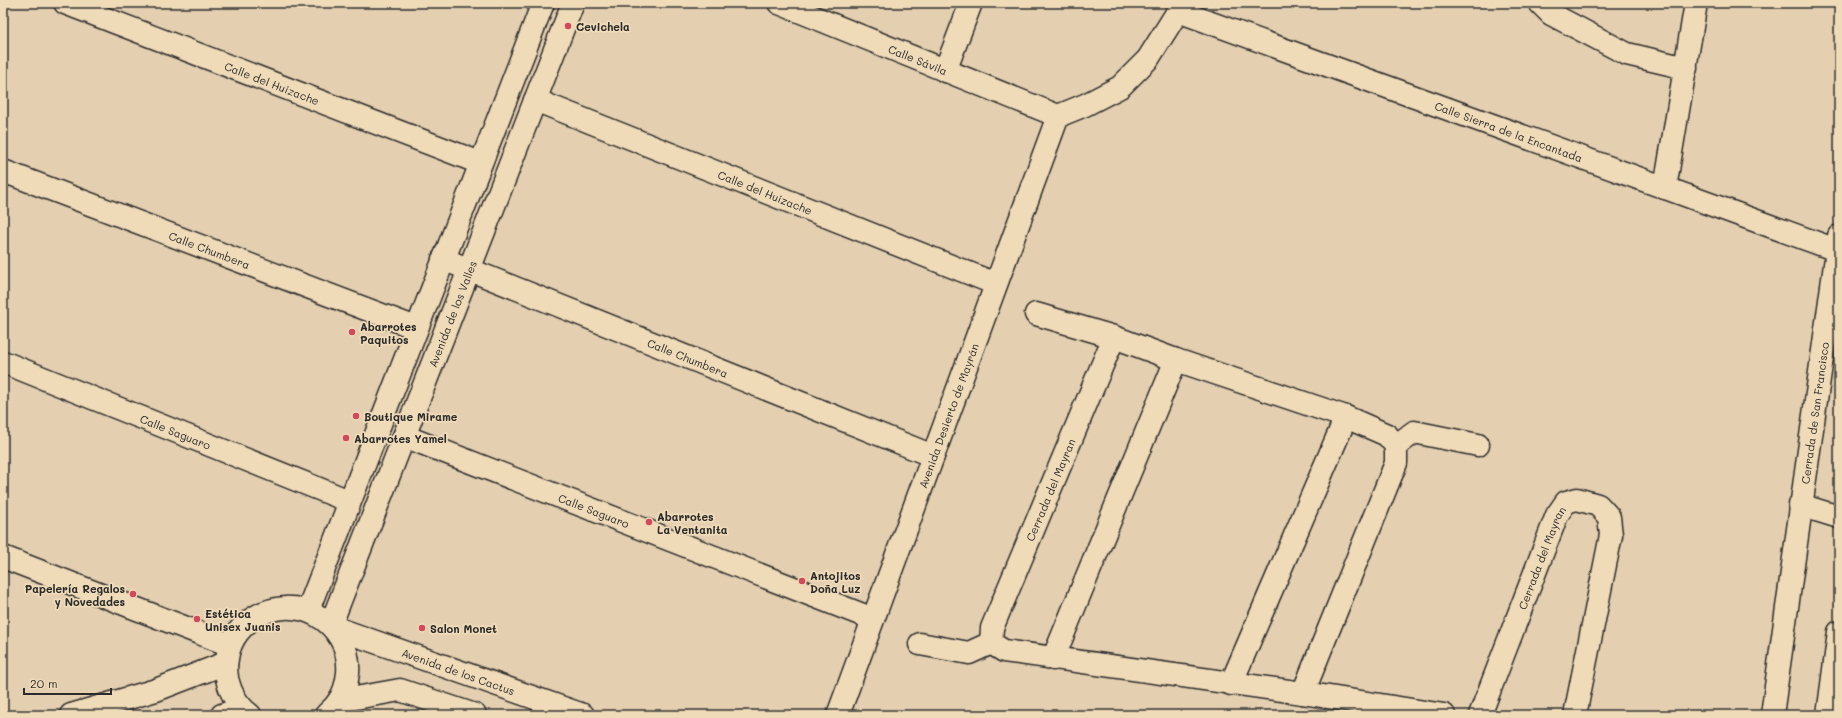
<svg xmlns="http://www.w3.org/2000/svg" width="1842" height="718" viewBox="0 0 1842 718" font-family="Mali,sans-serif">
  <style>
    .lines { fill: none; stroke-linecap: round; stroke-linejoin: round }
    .minor-casing { stroke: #2b2b2b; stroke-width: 25 }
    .tertiary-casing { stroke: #2b2b2b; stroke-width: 25 }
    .minor { stroke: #f0dbb9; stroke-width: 22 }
    .tertiary { stroke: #f0dbb9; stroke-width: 22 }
    .poi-dot { fill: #d1495b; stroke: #f0dbb9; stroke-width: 1.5 }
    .labels { text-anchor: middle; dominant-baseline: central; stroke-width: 3.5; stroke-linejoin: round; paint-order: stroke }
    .poi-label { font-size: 11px; font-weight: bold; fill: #2b2b2b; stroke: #f0dbb9; text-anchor: start }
    .street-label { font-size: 11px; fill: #2b2b2b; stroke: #f0dbb9 }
  </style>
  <rect width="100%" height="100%" fill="#e4d0b1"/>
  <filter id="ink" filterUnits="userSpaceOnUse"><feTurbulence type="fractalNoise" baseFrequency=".025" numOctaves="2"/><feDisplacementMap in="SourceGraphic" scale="8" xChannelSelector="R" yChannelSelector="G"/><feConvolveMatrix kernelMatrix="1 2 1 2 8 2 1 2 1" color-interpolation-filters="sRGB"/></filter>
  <g filter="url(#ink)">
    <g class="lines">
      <g class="minor-casing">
        <g id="minor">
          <path id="s1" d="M65 3 480 163"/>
          <path id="s2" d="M779 3 1058 116"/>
          <path d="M1540 3 1551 14 1627 54 1686 68"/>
          <path id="s3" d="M1178 11 1839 251"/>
          <path d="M945 71 971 3"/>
          <path id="s4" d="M535 100 996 284"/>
          <path d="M1058 116 1085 105 1120 87 1148 59 1178 11 1181 3"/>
          <path id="s5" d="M3 171 416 328"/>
          <path d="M1665 188 1696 3"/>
          <path id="s6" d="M443 259 933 456"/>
          <path d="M1036 314 1114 337 1176 360 1346 417 1387 435 1396 446V463L1303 693"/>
          <path id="s7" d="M3 362 349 501"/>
          <path id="s8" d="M404 436 873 619"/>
          <path d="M1396 446 1414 432 1478 445"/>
          <path d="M1800 505 1839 517"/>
          <path d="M3 557 230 645"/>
          <path d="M991 643 1004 651 1303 693 1444 715"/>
          <path id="s9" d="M991 643 992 628 1114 337"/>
          <path d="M920 644 969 653 991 643"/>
          <path d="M1053 659 1176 360"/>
          <path d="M1231 684 1346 417"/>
          <path id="s10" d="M838 715 1058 116"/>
          <path id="s11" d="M1480 715 1557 515 1566 502 1577 499 1598 505 1609 517 1611 535 1575 715"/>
          <path id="s12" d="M1772 715 1839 236"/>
          <path d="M1828 715 1839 632"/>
        </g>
      </g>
      <g class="tertiary-casing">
        <g id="tertiary">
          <path d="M308 610 543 3"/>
          <path id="s13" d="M331 624 573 3"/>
          <path id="s14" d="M333 627 583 715"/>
          <path d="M339 701 400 690 475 715"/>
          <path d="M71 715 156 690 226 663"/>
          <path d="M222 715 241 709"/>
          <path d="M250 715C233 702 223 680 227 659 229 643 238 629 252 619 294 590 352 621 348 673 347 683 344 694 338 702 335 707 330 711 326 715"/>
        </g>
      </g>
      <use href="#minor" class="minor"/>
      <use href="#tertiary" class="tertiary"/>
    </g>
  </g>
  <g class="poi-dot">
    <circle cx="568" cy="26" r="4"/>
    <circle cx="352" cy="332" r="4"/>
    <circle cx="356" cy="416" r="4"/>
    <circle cx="346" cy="438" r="4"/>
    <circle cx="649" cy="522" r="4"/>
    <circle cx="802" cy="581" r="4"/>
    <circle cx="133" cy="594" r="4"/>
    <circle cx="197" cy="619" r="4"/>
    <circle cx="422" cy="628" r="4"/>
  </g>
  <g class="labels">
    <g class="poi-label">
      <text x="576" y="26">Cevichela</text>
      <text x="360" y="326">Abarrotes<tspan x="360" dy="13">Paquitos</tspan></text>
      <text x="364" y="416">Boutique Mirame</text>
      <text x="354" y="438">Abarrotes Yamel</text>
      <text x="657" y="516">Abarrotes<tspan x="657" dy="13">La Ventanita</tspan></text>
      <text x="810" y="575">Antojitos<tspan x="810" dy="13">Doña Luz</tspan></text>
      <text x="125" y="588" text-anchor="end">Papelería Regalos<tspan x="125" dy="13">y Novedades</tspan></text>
      <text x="205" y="613">Estética<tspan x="205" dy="13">Unisex Juanis</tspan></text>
      <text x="430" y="628">Salon Monet</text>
    </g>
    <g class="street-label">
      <text stroke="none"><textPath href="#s2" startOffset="150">Calle Sávila</textPath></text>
      <text stroke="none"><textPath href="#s1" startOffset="222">Calle del Huizache</textPath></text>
      <text stroke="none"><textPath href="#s3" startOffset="352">Calle Sierra de la Encantada</textPath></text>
      <text stroke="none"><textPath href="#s4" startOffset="248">Calle del Huizache</textPath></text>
      <text stroke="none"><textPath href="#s5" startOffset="221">Calle Chumbera</textPath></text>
      <text stroke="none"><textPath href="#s13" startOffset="333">Avenida de los Valles</textPath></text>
      <text stroke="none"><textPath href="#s6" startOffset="264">Calle Chumbera</textPath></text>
      <text stroke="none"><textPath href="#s12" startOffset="305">Cerrada de San Francisco</textPath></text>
      <text stroke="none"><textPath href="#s10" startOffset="319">Avenida Desierto de Mayrán</textPath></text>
      <text stroke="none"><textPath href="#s7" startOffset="186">Calle Saguaro</textPath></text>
      <text stroke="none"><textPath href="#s9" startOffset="165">Cerrada del Mayran</textPath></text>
      <text stroke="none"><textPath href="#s8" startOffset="204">Calle Saguaro</textPath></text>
      <text stroke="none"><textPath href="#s11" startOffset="169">Cerrada del Mayran</textPath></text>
      <text stroke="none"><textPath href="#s14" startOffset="133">Avenida de los Cactus</textPath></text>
    </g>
  </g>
  <rect width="1842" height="718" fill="none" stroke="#f0dbb9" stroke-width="16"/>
  <rect x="8" y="8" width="1826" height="702" fill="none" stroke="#2b2b2b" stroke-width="1.5" filter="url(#ink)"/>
  <path d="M24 688v6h87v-6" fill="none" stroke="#2b2b2b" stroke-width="2"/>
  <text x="30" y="688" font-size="12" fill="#2b2b2b" stroke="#f0dbb9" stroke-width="3" paint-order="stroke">20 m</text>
</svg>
